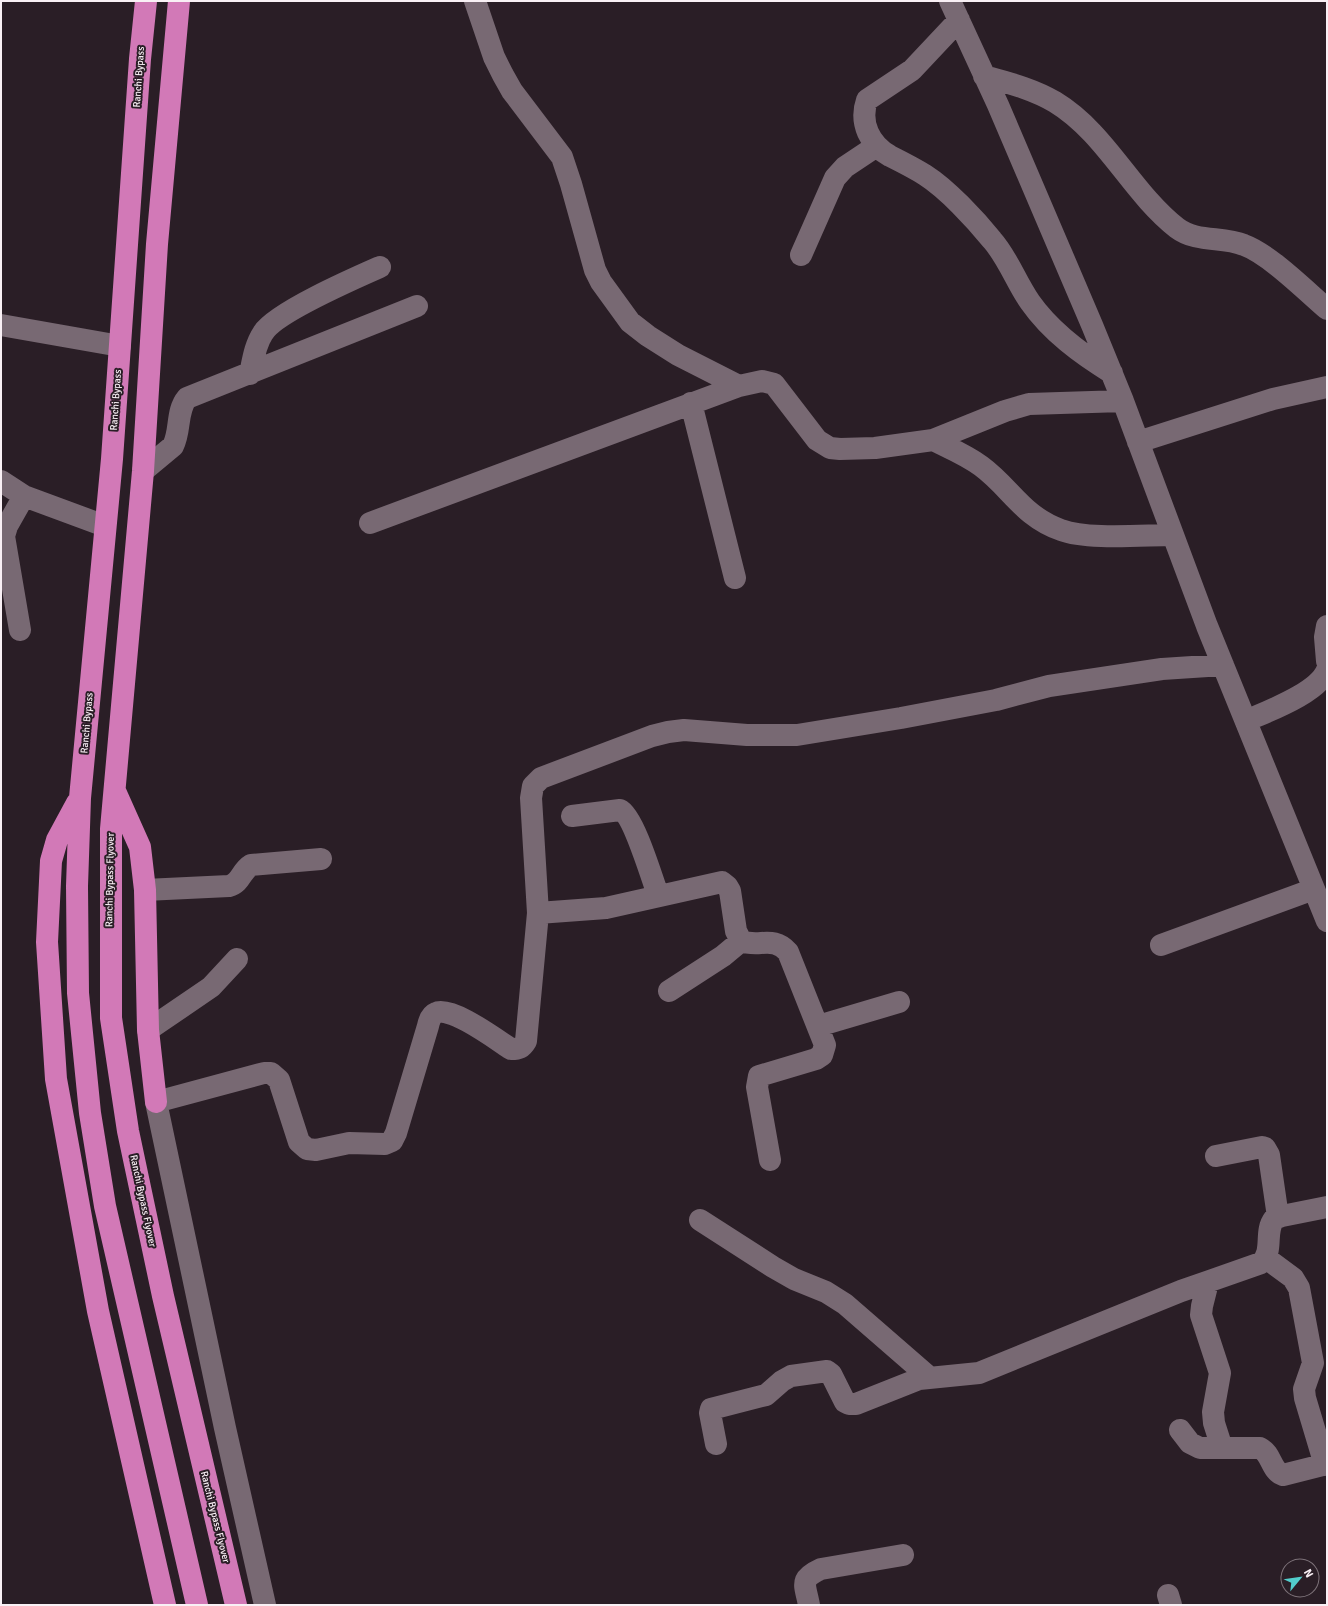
<svg xmlns="http://www.w3.org/2000/svg" width="1328" height="1606" viewBox="0 0 1328 1606" font-family="Signika,sans-serif">
  <style>
    .lines { fill: none; stroke-linecap: round; stroke-linejoin: round }
    .minor { stroke: #786973; stroke-width: 22 }
    .highway { stroke: #d279b7; stroke-width: 22 }
    .labels { text-anchor: middle; dominant-baseline: central; stroke-width: 4; stroke-linejoin: round; paint-order: stroke }
    .street-label { font-size: 10px; fill: #f9f0f5; stroke: #2a1e26 }
  </style>
  <rect width="100%" height="100%" fill="#2a1e26"/>
  <g class="lines">
    <path class="minor" d="M475 1 494 57 503 75 512 91 562 157 571 184 595 270 601 282 630 322 648 336 678 355 739 386 762 381 774 384 817 440 830 448 840 449 875 448 933 440 1005 411 1029 404 1123 401
      M950 1 998 105 1092 325 1123 401 1207 626 1327 921
      M959 20 912 70 867 100C859 123 870 145 890 156 902 162 914 168 925 175 947 189 975 219 992 240 1008 258 1016 282 1030 302 1051 332 1081 354 1112 373
      M984 76C1009 83 1033 89 1055 102 1106 133 1131 192 1177 228 1197 243 1222 236 1244 245 1269 254 1306 291 1327 309
      M801 255 835 178 845 167 875 147
      M1 325 120 346
      M250 374C253 360 255 345 263 333 275 313 355 278 380 267
      M691 403 735 578
      M933 440C949 448 966 455 981 466 1011 488 1022 516 1061 530 1087 540 1143 535 1173 535
      M1138 442 1273 399 1327 387
      M143 471 173 446C181 431 176 411 187 398L417 306
      M1 481 24 496 105 526
      M370 523 739 386
      M1327 626 1325 637 1327 661
      M20 630 4 536 7 526 24 496
      M1246 721C1268 711 1318 693 1327 670
      M572 816 620 810C633 815 652 878 658 895
      M145 890 229 886C241 883 241 871 251 865L321 859
      M538 913 531 798 533 786 541 778 652 736 668 732 684 730 747 735H797L901 718 996 700 1049 686 1162 669 1223 665
      M1161 945 1314 889
      M669 991 723 956 741 941
      M818 1026 899 1002
      M148 1030 211 987 237 959
      M1216 1156 1262 1147 1265 1148 1269 1155 1278 1217
      M700 1220 773 1267 794 1279 826 1292 845 1304 929 1377
      M1266 1258 1293 1278 1299 1288 1313 1363 1304 1389 1305 1398 1325 1465
      M1208 1282 1202 1306 1201 1315 1220 1373 1213 1412 1214 1423 1222 1448
      M1180 1430 1190 1443 1200 1448H1260C1272 1454 1271 1471 1283 1475L1327 1464
      M716 1444 710 1413 711 1409 766 1395 782 1381 791 1376 827 1371 831 1374 845 1402 849 1404H856L919 1379 979 1373 1181 1291 1261 1263C1274 1251 1264 1232 1274 1219L1282 1216 1327 1207
      M1168 1595 1171 1605
      M265 1605 225 1428 156 1102 264 1073H271L279 1080 299 1142 307 1149 316 1150 349 1143 385 1144 392 1141 396 1133 428 1026C429 1021 431 1015 436 1013 450 1005 497 1040 511 1049 519 1049 522 1048 526 1041L538 913 606 908 722 882 727 886 730 891 736 931 741 941C759 948 773 935 788 952L825 1045 822 1055 816 1059 759 1076 757 1087 770 1160
      M809 1605C805 1584 799 1579 821 1569L903 1555"/>
    <path class="highway" d="M146 1 140 59 112 459 80 798 77 886 78 993 90 1113 105 1206 197 1605
      M179 1 157 244 143 471 111 829V1018L128 1131 163 1296 236 1605
      M115 791 140 847 145 890 148 1030 156 1102
      M77 803 57 840 51 861 47 942 56 1079 98 1311 165 1605"/>
  </g>
  <g class="labels">
    <g class="street-label">
      <text transform="translate(139 77) rotate(-86)">Ranchi Bypass</text>
      <text transform="translate(116 400) rotate(-86)">Ranchi Bypass</text>
      <text transform="translate(87 723) rotate(-85)">Ranchi Bypass</text>
      <text transform="translate(110 880) rotate(-89)">Ranchi Bypass Flyover</text>
      <text transform="translate(143 1201) rotate(78)">Ranchi Bypass Flyover</text>
      <text transform="translate(215 1517) rotate(76)">Ranchi Bypass Flyover</text>
    </g>
  </g>
  <rect width="1328" height="1606" fill="none" stroke="#f9f0f5" stroke-width="4"/>
  <g transform="translate(1300 1578) rotate(61)"><circle r="19" fill="#2a1e26" stroke="#7d7279"/>
  <path d="M0-3L7 15L0 10L-7 15Z" fill="#52cdcc"/>
  <text y="-6" font-size="11" font-weight="bold" text-anchor="middle" fill="#f9f0f5">N</text>
  </g>
</svg>
